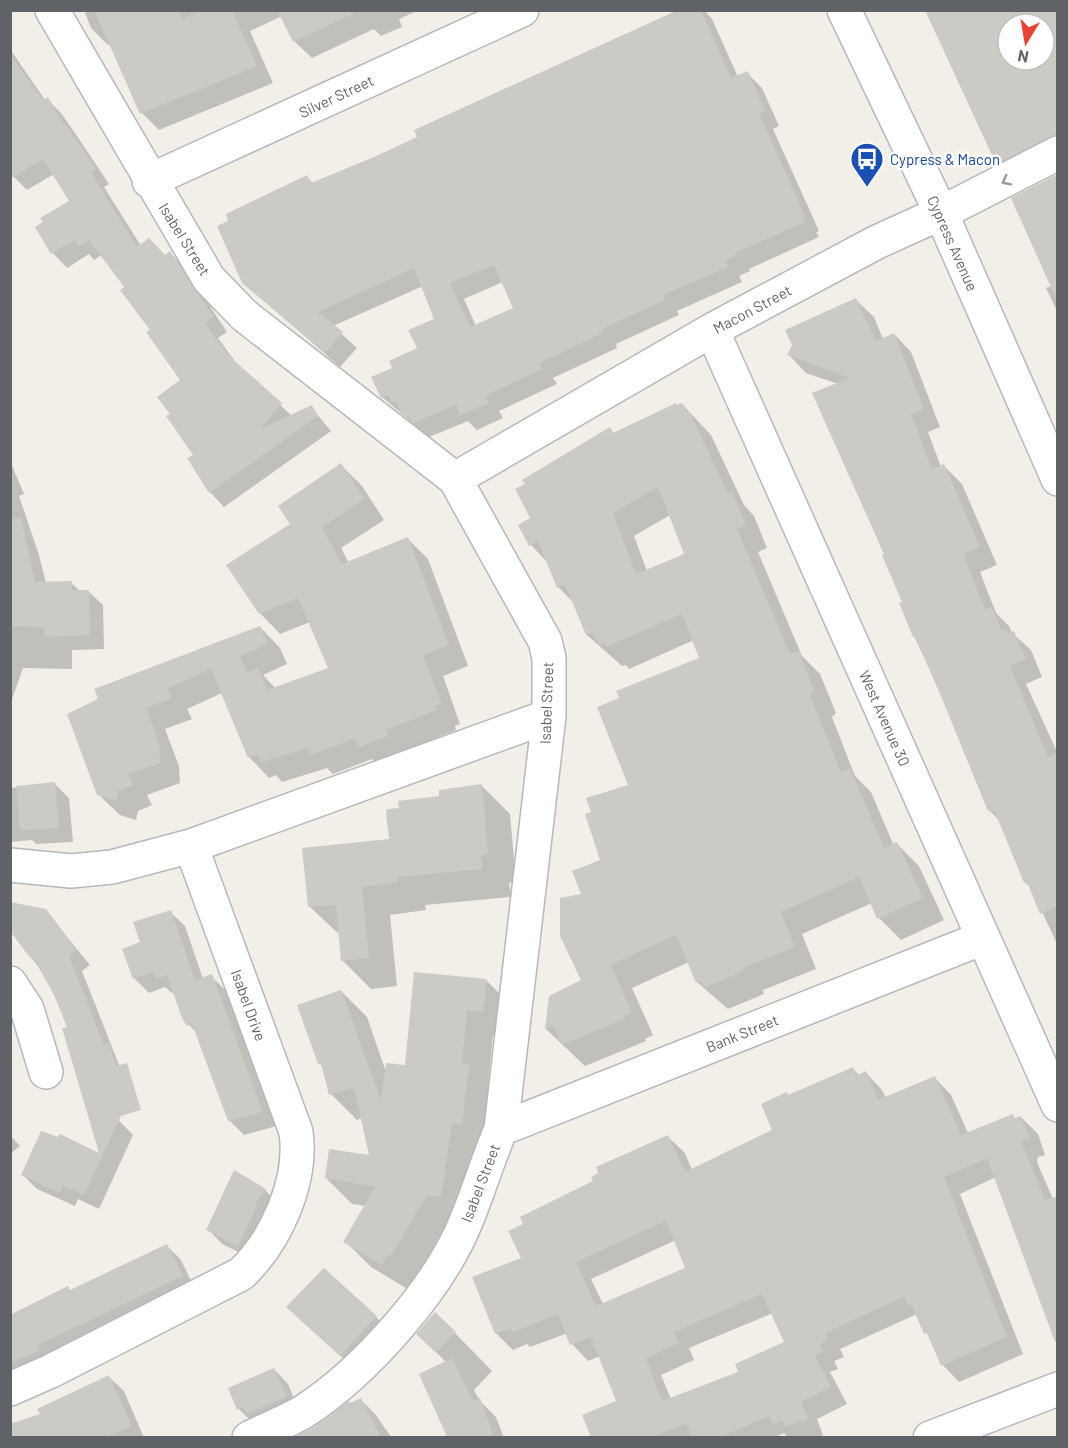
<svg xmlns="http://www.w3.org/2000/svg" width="1068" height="1448" viewBox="0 0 1068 1448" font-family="Barlow,sans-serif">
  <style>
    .shadow { fill: #0003; fill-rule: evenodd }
    .building { fill: #cccac5; fill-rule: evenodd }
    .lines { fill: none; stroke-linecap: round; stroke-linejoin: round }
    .minor-casing { stroke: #b5b8bc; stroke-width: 36 }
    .minor { stroke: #fff; stroke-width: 33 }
    .oneway { stroke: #979a9d }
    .labels { text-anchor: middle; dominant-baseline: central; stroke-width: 5; stroke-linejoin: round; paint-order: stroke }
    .street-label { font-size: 15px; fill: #5f6368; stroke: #fff }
    .transit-label { font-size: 15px; fill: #164399; stroke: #fff; text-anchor: start }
  </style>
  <rect width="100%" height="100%" fill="#f1efe8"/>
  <path class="shadow" d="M84 10H419L399 19 402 27 381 36 374 29 312 58 294 41 282 16 250 31 273 83 159 130 142 113 111 44 108 45 91 28Z
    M683 10H704L712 19 738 77 747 73 762 88 779 126 773 129 819 231 816 232 819 237 749 269 750 271 739 276 742 282 677 311 679 315 616 344 617 348 553 378 557 384 499 411 503 418 477 430 468 421 429 437 382 397 394 368 418 349 436 319 423 286 333 326 357 348 340 367 243 282 307 177 314 184 375 159ZM503 282 515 309 476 326 464 299Z
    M927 10H1058V166L1020 185 997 163ZM1008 24H1044V60H1008Z
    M10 49 45 100 47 99 61 113 79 139 109 184 104 187 141 246 165 256 170 253 184 267 227 332 218 338 239 367 292 416 311 407 331 431 224 507 210 492 189 459 195 455 172 414 182 380 126 287 102 255 94 260 89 254 67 268 53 253 37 228 71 201 54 174 27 190 10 173Z
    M1058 176V313L1046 288 1051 286Z
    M856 300 874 317 883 339 894 334 911 352 940 427 928 432 941 467 944 466 962 484 997 565 980 572 996 613 1009 626 1012 633 1031 650 1042 677 1026 684 1058 754V946L1031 888 1025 882 1001 822 990 811 942 694 914 636 886 555 838 384 806 373 789 355Z
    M682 404 711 435 744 505 754 516 767 548 758 552 802 656 820 674 836 713 832 717 855 776 871 792 894 846 897 844 919 866 944 920 901 940 879 918 872 903 802 934 816 969 763 990 764 994 728 1009 697 982 689 962 632 988 653 1035 645 1039 646 1041 585 1066 546 1029 550 997 583 980V895L602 861 630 786 621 699 701 659 694 640 629 669 626 665 622 666 587 635 574 603 558 587 548 563 531 545 520 525 532 519 610 429 615 434ZM670 515 686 555 647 571 634 536Z
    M10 461 24 494 19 496 39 555 46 583H71L80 591H88L103 605 104 649 72 650V669L23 668 10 705Z
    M341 465 362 486 384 520 341 548 349 563 408 539 428 559 468 666 443 676 460 724 455 726 456 730 405 750 407 756 380 767 372 759 333 774 327 768 282 782 276 775 269 778 249 757 222 693 187 709 192 719 165 729 179 766 180 783 147 795 152 805 138 811 136 820 120 815 99 795 69 714 260 627 280 648 287 664 263 675 276 689 330 669 310 622 280 634 260 613 292 524Z
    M55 784 69 798 73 842 36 844 32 840 10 842V788Z
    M482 786 510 814 516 882 509 883 511 897 425 905 426 910 390 915 397 986 371 989 343 961 340 935 310 907 391 840 400 809Z
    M45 910 90 965 82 971 121 1070 115 1073 10 928Z
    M170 912 185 926 203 979 211 976 226 991 276 1126 244 1135 229 1120 196 1032 189 1025 175 992 172 993 165 987 149 993 134 978 142 943Z
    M487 981 513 1007 509 1037 493 1035 488 1086 494 1092 466 1222 409 1290 371 1267 345 1241 366 1206 352 1204 326 1178 370 1157 362 1118 357 1120 331 1094 324 1068 319 1063 341 991 367 1017 386 1072 406 1067Z
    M852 1068 860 1076 866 1073 882 1090 886 1098 935 1078 951 1095 968 1133 1012 1116 1015 1119 1021 1117 1038 1134 1045 1155 1038 1157 1037 1162 1053 1199 1058 1334 996 1177 960 1194 1023 1354 959 1382 943 1365 917 1314 840 1349 844 1357 834 1361 838 1369 830 1372 847 1404 817 1419 823 1435 818 1438H788L784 1433 773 1438H592L584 1416 618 1402 600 1356 588 1361 572 1344 568 1333 530 1347 527 1344 513 1350 496 1333 523 1259 525 1224 668 1137 685 1153 692 1170 774 1131 789 1097ZM676 1240 687 1269 603 1304 591 1279ZM773 1313 786 1343 740 1372 671 1399 661 1375 694 1360 689 1348Z
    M78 1079 133 1135 99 1209 78 1199 75 1206 37 1189 22 1174 101 1156Z
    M10 1135 20 1146 10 1154Z
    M265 1190 279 1204 253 1259 222 1244 208 1229Z
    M167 1246 181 1260 196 1291 10 1384V1315L68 1288 71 1291Z
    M376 1317 390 1332 355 1369 303 1321Z
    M455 1333 492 1371 474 1390 480 1401 496 1417 504 1438H448L421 1375 446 1362 418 1334Z
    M274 1369 288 1384 300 1412 253 1423 239 1409Z
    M109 1377 124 1391 144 1438H10V1428L42 1415Z
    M361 1400 375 1414 392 1438H307L306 1433Z"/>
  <path class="building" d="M94 10H178L182 19 201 10H232L257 66 140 114Z
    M277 10H361L293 42Z
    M678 10H701L731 78 748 71 765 111 759 113 805 216 802 217 805 222 735 253 736 256 725 261 728 267 663 295 665 300 602 329 603 333 539 363 543 369 485 396 489 403 460 415 456 405 413 423 409 416 406 417 401 413 395 401 391 402 388 395 381 398 371 377 392 368 389 361 417 348 408 330 434 319 414 268 318 312 343 332 325 353 242 283 217 226 228 221 226 214 307 175 311 183 374 157 417 137 414 130ZM494 265 513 308 470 327 450 283Z
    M925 10H1058V135L996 164ZM1008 24H1044V60H1008Z
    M10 54 43 100 48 97 63 124 65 123 96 169 91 172 137 247 149 238 165 255 170 251 214 317 205 323 228 355 282 403 260 429 312 405 318 416 209 493 187 458 193 455 166 416 170 414 157 397 180 380 146 332 150 330 120 290 124 287 89 240 79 247 75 240 51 254 35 227 43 222 40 218 69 201 43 159 10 179Z
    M1058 174V303L1011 198Z
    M856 298 876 341 894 333 924 409 911 414 932 469 944 464 980 547 963 554 985 609 992 607 1002 631 1006 629 1008 633 1014 631 1026 659 1010 666 1048 757 1058 753V906L1040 914 1027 882 1024 883 995 812 992 810 988 811 940 694 915 637H913L899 603 902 602 882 555 884 554 812 393 850 378 787 355 792 345 785 330Z
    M676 403 677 405 682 403 687 412 689 411 728 494 732 492 746 526 737 529 790 654 799 651 814 690 810 695 841 772 850 768 884 848 897 842 923 898 877 919 859 877 781 912 795 947 742 968 743 971 705 988 701 981 696 983 676 935 611 965 632 1013 624 1016 625 1019 562 1045 554 1026 545 1029 549 996 581 980 560 936V898L581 894 572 871 600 860 585 814 591 812 586 798 628 785 597 707 619 698 616 691 699 658 682 614 606 647 604 643 599 645 593 633 586 635 565 585 557 588 538 541 529 546 518 525 530 518 515 489 525 484 522 480 610 427 613 433ZM658 487 684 554 636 574 613 513Z
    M341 463 365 499 322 527 342 564 408 537 449 645 423 655 441 703 435 706 437 710 385 730 388 736 359 747 355 738 311 755 308 748 261 762 258 754 248 758 211 669 168 688 172 698 146 708 159 744 160 763 128 774 133 785 118 791 116 801 97 795 67 714 94 701 98 698 94 689 260 626 268 644 240 656 247 672 258 668 267 690 328 668 298 598 259 614 226 565 290 524 278 506Z
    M21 518 35 582 72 581V590H89L90 635 44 637V627L10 626V519Z
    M55 782 59 828 20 830 16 786Z
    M482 784 488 854 481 855 483 869 398 877V882L362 887 369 958 341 961 336 905 308 907 302 848 389 839 386 813 387 809 399 808 398 801 439 796V790Z
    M10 902 46 909 77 950 69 956 104 1045 109 1043 116 1066 127 1063 141 1110 121 1116 84 1195 63 1186 60 1193 21 1175 41 1131 58 1137 60 1134 99 1153 62 1028 67 1027 54 995 33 957 31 959 10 931Z
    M171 910 195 980 212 974 263 1112 228 1121 192 1024 187 1026 182 1018 167 975 156 979 153 972 133 979 122 949 140 942 133 922Z
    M414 972 487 979 483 1012 467 1010 462 1064 469 1065 462 1125 452 1124 441 1197 427 1195 391 1256 388 1255 382 1265 343 1242 375 1187 325 1178 329 1149 369 1155 354 1088 329 1095 321 1063 318 1064 297 1005 341 990 381 1100 386 1063 405 1065Z
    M853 1067 856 1076 866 1071 878 1100 935 1076 961 1135 1013 1114 1014 1118 1021 1116 1030 1138 1022 1141V1144L1045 1200 1058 1196V1341L1055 1342 987 1158 944 1177 1007 1337 941 1366 927 1333 924 1334 911 1304 908 1306 904 1297 825 1333 828 1340 819 1345 823 1352 815 1356 831 1387 801 1402 808 1419 785 1427 783 1420 773 1424 769 1416 720 1437H692L686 1424 652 1437H591L582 1415 616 1401 591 1337 570 1345 558 1314 513 1332 511 1328 495 1334 472 1277 521 1258 508 1231 523 1224 520 1217 593 1181 591 1177 598 1173 596 1167 668 1135 685 1172 772 1130 761 1104 787 1092 788 1095ZM666 1221 685 1268 596 1306 576 1262ZM762 1294 784 1342 735 1364 738 1372 662 1401 646 1358 679 1343 674 1332Z
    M234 1170 266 1189 255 1204 257 1206 238 1246 206 1230Z
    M167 1244 183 1276 38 1345 40 1350 10 1363V1315L68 1286 70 1290Z
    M324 1268 377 1316 340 1356 286 1307Z
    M435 1312 456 1332 436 1353 416 1334Z
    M452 1358 473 1401 480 1398 494 1437H447L419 1374Z
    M274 1368 287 1397 246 1414 243 1407 237 1410 228 1388Z
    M109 1375 132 1426 106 1437H10V1424L40 1414 37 1409Z
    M361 1398 381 1437H295L314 1427 349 1401 350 1403Z"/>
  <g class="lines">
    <g class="minor-casing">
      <path id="minor" d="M52 10 209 279 245 316 455 479 545 641 549 658V716L501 1129C488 1159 479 1190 467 1219 440 1288 365 1372 303 1412 286 1422 267 1429 249 1438
        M844 10 941 213 1058 479
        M149 181 522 10
        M712 330 1058 1105
        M455 479 712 330 877 242 941 213 1058 153
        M10 865 71 871 112 867 191 846
        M10 983 27 1009 46 1072
        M501 1129 983 938
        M10 1389 51 1371 241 1274C276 1241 303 1181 296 1132L191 846 549 716
        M930 1438 1058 1389"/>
    </g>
    <use href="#minor" class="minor"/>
  </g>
  <defs><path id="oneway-chevron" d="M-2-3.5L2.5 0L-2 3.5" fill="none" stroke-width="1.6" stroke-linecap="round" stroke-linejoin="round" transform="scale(1.5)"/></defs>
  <use class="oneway" href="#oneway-chevron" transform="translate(1006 181) rotate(153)"/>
  <defs>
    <g id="bus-pin" transform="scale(1.725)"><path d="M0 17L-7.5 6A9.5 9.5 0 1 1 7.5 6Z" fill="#1a4fb4" stroke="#fff"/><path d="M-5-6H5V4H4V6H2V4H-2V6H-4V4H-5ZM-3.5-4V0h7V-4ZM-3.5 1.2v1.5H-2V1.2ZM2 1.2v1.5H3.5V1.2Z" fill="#fff"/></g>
  </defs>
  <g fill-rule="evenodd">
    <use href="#bus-pin" x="867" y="159"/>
  </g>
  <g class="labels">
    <g class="street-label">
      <text transform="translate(336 96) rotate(-25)">Silver Street</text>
      <text transform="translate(185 239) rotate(58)">Isabel Street</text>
      <text transform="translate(953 243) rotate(66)">Cypress Avenue</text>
      <text transform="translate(752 309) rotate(-28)">Macon Street</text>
      <text transform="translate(546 703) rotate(-88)">Isabel Street</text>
      <text transform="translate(885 718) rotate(66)">West Avenue 30</text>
      <text transform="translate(249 1005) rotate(70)">Isabel Drive</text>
      <text transform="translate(742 1033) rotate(-22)">Bank Street</text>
      <text transform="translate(480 1183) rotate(-69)">Isabel Street</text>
    </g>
    <g class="transit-label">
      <text x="890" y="159">Cypress &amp; Macon</text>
    </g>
  </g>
  <rect width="1068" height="1448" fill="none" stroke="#5f6368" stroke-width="24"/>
  <g transform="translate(1026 42) rotate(191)"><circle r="28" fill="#ffffff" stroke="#bfc1c3" stroke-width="1.5"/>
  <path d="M0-4.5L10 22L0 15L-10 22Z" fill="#ea4335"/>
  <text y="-9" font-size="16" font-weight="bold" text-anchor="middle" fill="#5f6368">N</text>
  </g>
</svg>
